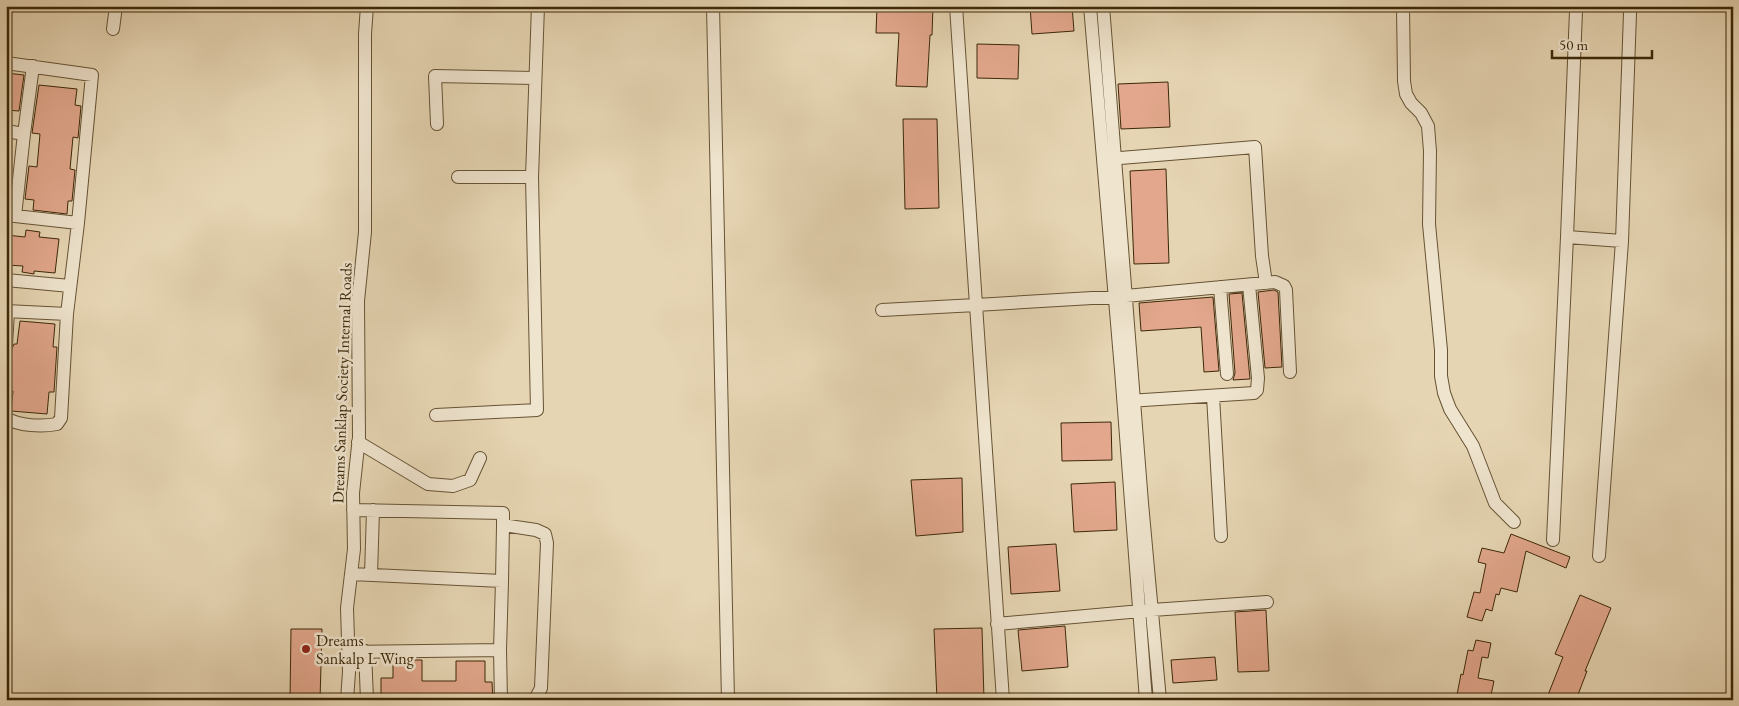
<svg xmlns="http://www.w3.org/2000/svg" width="1739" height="706" viewBox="0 0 1739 706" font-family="'EB Garamond',serif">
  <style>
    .building { fill: #e2a78c; stroke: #3c2809 }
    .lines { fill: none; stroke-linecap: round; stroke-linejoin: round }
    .minor-casing { stroke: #665334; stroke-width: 14 }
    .minor { stroke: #efe4ce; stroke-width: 12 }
    .poi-dot { fill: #8f2418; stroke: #efe4ce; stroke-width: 2 }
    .labels { text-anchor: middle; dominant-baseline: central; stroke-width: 5; stroke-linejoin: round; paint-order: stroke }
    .street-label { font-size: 16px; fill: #3c2809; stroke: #efe4ce }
    .poi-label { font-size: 16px; fill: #3c2809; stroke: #efe4ce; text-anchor: start }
  </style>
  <rect width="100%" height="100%" fill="#e6d5b3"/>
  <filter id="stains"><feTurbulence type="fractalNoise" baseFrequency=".004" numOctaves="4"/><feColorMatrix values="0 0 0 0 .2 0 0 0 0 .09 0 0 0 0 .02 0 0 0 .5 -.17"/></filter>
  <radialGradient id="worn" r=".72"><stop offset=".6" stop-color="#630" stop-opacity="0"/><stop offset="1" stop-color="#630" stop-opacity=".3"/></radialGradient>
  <path class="building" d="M877 6H933L932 35H930L927 87 896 86 899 33H876Z
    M1030 6H1072L1074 31 1032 34Z
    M977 44 1019 45 1018 79 977 78Z
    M6 73 24 75 19 111 6 110Z
    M1168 82 1170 127 1121 129 1118 84Z
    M39 85 77 89 75 105 81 106 78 138 73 137 70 169 75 170 72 201H68L67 214 33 210 34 200 25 199 29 166 37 167 40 134 32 133Z
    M903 119H937L939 208 905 209Z
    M1166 169 1169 263 1134 264 1130 171Z
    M26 230 40 232 39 237 59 239 55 273 34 271V274L22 272 23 266 6 265V235L25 237Z
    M1274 290 1278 292 1282 367 1265 368 1258 292Z
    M1242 293 1250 379 1233 380 1235 373 1229 294Z
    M1213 297 1219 371 1204 372 1201 327 1141 331 1139 303Z
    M20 321 55 324 53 347H57L54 392H49L47 414 11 411 13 391 7 390 11 351 14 344H17Z
    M1111 422 1112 460 1062 461 1061 423Z
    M962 478 963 532 916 536 911 480Z
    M1115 482 1117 530 1074 532 1071 484Z
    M1511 534 1570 557 1566 568 1526 551 1517 592 1501 588 1499 595 1496 594 1492 611 1486 609 1482 621 1467 617 1474 592 1480 593 1486 564 1478 562 1482 548 1504 553Z
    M1056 544 1060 591 1011 594 1008 547Z
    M1580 595 1611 608 1585 671H1587L1576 700H1546L1563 657 1555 654Z
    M1266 610 1269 671 1238 672 1235 612Z
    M1065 626 1068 667 1022 671 1018 630Z
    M982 628 984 700H937L934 629Z
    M291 629H322L320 700H290Z
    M1476 640 1491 643 1488 658 1482 657 1478 678 1494 681 1490 700H1456L1461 674 1463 675 1468 650 1473 651Z
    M1215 657 1217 680 1173 683 1171 660Z
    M393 660H422V681H456V661H485V682H492L493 700H381V678H393Z"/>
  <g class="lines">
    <g class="minor-casing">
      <path id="minor" d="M713 6 728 700
        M956 6 976 305 1126 296 1275 282 1284 286 1286 290 1290 372
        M1090 6 1121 370 1146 700
        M1103 6 1142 503 1160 700
        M1403 6 1404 81 1406 94 1411 103 1421 113 1428 126 1430 151 1429 224 1441 350V376L1444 393 1450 409 1473 446 1495 503 1514 522
        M1578 6 1576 11 1567 237 1622 241 1630 13 1628 6
        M113 29 116 6
        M6 63 92 75 78 223 67 314 61 418 57 424C42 427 19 426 6 418
        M437 124 435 76 535 78
        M6 131 24 134 15 216H6
        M24 134 33 66
        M1108 159 1255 147 1262 256 1266 283
        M458 177H532L538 6
        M15 216 78 223
        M6 280 70 286
        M1220 287 1227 374
        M882 310 976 305 1003 700
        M6 311 67 314
        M6 345 8 311
        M1213 396 1221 536
        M1128 401 1254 393 1257 390 1258 378 1249 285
        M436 415 537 410 532 177
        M358 442 428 484 453 486 470 480 480 458
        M353 510 503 513V525L536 530 545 534 547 543 541 688 535 700
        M1553 540 1567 237
        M1599 556 1622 241
        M351 574 502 581 500 650 501 700
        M371 575 373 510
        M502 581 503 525
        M997 624 1152 610 1267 602
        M365 651 367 700
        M348 652 500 650
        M347 700 349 672 347 608 354 549 353 493 359 437 358 301 365 232V34L367 6"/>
    </g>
    <use href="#minor" class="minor"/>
  </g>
  <circle class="poi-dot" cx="306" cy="649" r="5"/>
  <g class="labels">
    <g class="street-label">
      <text transform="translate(342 383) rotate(-88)">Dreams Sanklap Society Internal Roads</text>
    </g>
    <g class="poi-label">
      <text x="316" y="640">Dreams<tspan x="316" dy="18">Sankalp L Wing</tspan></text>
    </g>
  </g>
  <rect width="1739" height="706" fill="none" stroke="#e6d5b3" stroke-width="25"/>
  <rect x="8" y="8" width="1724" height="691" fill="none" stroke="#3c2809" stroke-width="2.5"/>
  <rect x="12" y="12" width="1714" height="681" fill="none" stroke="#3c2809"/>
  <path d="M1552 50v8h100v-8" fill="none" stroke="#3c2809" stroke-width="2.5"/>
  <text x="1559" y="50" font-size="15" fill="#3c2809" stroke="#efe4ce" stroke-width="4" paint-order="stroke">50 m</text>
  <rect width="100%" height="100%" filter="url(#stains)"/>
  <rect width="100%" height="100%" fill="url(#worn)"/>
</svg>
